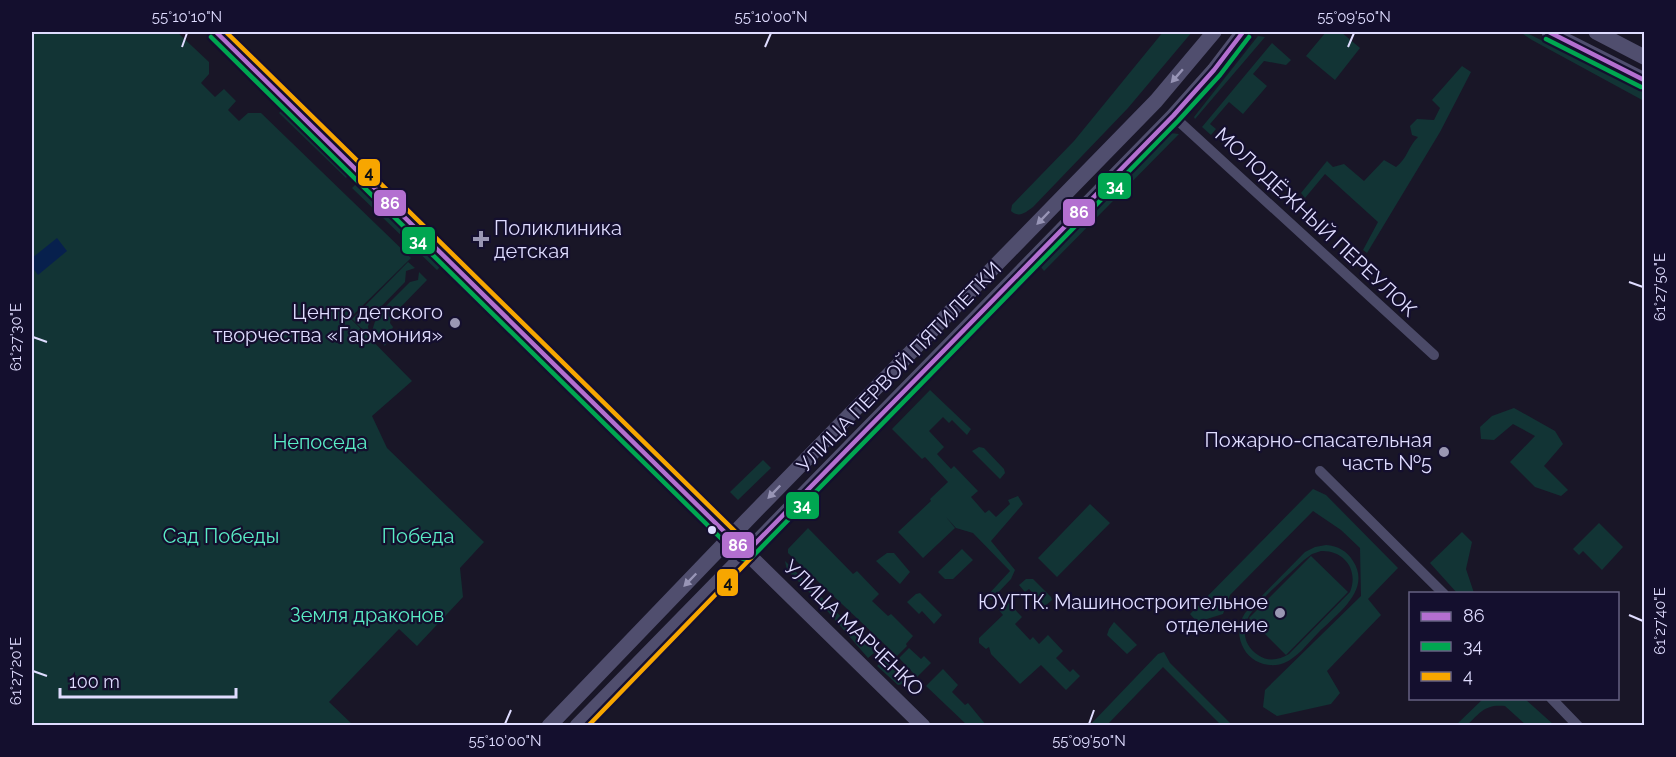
<svg xmlns="http://www.w3.org/2000/svg" width="1676" height="757" viewBox="0 0 1676 757" font-family="Raleway,sans-serif">
  <style>
    .green { fill: #123435; fill-rule: evenodd }
    .water { fill: #07204d }
    .lines { fill: none; stroke-linecap: round; stroke-linejoin: round }
    .street { stroke: #4b4a68; stroke-width: 10 }
    .secondary { stroke: #504e6e; stroke-width: 15 }
    .bus-1-casing { stroke: #140f2e; stroke-width: 9 }
    .bus-2-casing { stroke: #140f2e; stroke-width: 9 }
    .bus-3-casing { stroke: #140f2e; stroke-width: 9 }
    .bus-1 { stroke: #b36fd0; stroke-width: 4.5 }
    .bus-2 { stroke: #00a651; stroke-width: 4.5 }
    .bus-3 { stroke: #f7a600; stroke-width: 4.5 }
    .oneway { fill: #9895b6 }
    .ticks { fill: none; stroke: #dfdcff; stroke-width: 2 }
    .poi-dot { fill: #9a97b3; stroke: #140f2e; stroke-width: 2 }
    .bus-dot { fill: #dfdcff; stroke: #140f2e; stroke-width: 2 }
    .labels { text-anchor: middle; dominant-baseline: central; stroke-width: 4.5; stroke-linejoin: round; paint-order: stroke }
    .street-label { font-size: 20px; fill: #dfdcff; stroke: #140f2e }
    .poi-label { font-size: 20px; fill: #dfdcff; stroke: #140f2e; text-anchor: end }
    .park-label { font-size: 20px; fill: #5aedc6; stroke: #140f2e }
    .line-badge { stroke: #140f2e; stroke-width: 2 }
    .badge-label { font-size: 16px; text-anchor: middle; font-weight: bold; fill: #fff }
    .pale-badge-label { font-size: 16px; text-anchor: middle; font-weight: bold; fill: #111 }
    .neatline { fill: none; stroke: #dfdcff; stroke-width: 2 }
    .ticks-label { font-size: 15px; text-anchor: middle; fill: #dfdcff }
  </style>
  <rect width="100%" height="100%" fill="#191627"/>
  <path class="green" d="M32 32H177L209 62V74L201 83 215 97 224 89 236 101 228 110 239 121 248 113H261L411 258 350 318 412 381 372 416 387 448 484 542 460 568 463 597 417 646 399 629 329 702 353 725H32Z
    M1163 32H1192L1128 108 1033 207C1025 213 1019 218 1011 211L1012 205 1074 141Z
    M1326 32H1341L1360 48 1335 80 1306 56Z
    M1520 32H1525L1644 92V101L1532 40Z
    M1258 36 1265 37 1195 119 1194 117Z
    M1272 43 1291 60 1286 65 1264 61 1253 74 1267 86 1243 114 1229 102 1210 124 1216 129 1211 135 1202 127Z
    M1462 66 1471 72 1440 132 1367 253 1363 250 1378 222 1325 174 1305 198 1301 193 1327 161 1333 167 1344 164 1364 181 1384 160 1396 167C1407 159 1408 147 1418 137L1412 135 1410 126 1417 119 1434 120 1440 108 1432 100Z
    M282 110 349 174 346 178 279 113Z
    M1170 133 1179 134 1044 271 1041 267Z
    M357 183 441 266 437 270 352 188Z
    M408 262 415 268 406 271 405 282 373 315 368 326 369 336 352 319Z
    M419 272 427 280 391 317 390 323 393 327 385 346 372 331 377 315 410 282 418 280Z
    M930 390 971 429 967 435 952 420 949 423 943 417 929 431 944 447 937 454 951 469 954 466 978 491 971 497 985 513 989 510 996 517 1010 504 1008 500 1018 496 1023 504 991 541 1015 570 1011 579 991 600 987 596 1010 571 973 533 956 528 946 517 955 528 923 558 898 532 931 501 930 499 948 482 925 457 922 459 892 429Z
    M1514 408 1555 431 1563 444 1544 466 1568 490 1561 496 1535 487 1510 462 1535 436 1513 424 1494 440 1481 439 1480 427 1492 416Z
    M979 447 984 448 1004 469 1005 473 1000 479 972 451Z
    M763 460 771 468 738 500 730 492Z
    M1313 489 1326 495 1398 568 1368 599 1381 615 1327 671 1340 693 1331 704 1277 716 1263 707 1265 690 1361 596 1360 548 1341 530 1313 511 1230 595 1223 614 1197 622 1190 614Z
    M1090 504 1110 523 1057 577 1038 558Z
    M1599 523 1623 547 1602 570 1583 551 1579 555 1573 549Z
    M808 528 853 574 857 571 879 594 872 601 888 616 891 614 913 636 906 644 907 646 897 656 788 553V549Z
    M1462 532 1472 542 1466 569 1474 593H1457L1430 563Z
    M1326 545C1338 546 1347 551 1353 561 1372 590 1337 614 1318 633 1308 643 1297 658 1284 663 1269 669 1251 662 1244 649 1237 637 1238 624 1245 613L1305 552 1315 547ZM1321 551C1344 550 1359 570 1350 592L1289 654C1279 660 1268 662 1258 655 1245 647 1241 631 1248 618 1256 602 1290 574 1304 560L1312 554Z
    M962 549 973 560 953 579H945L938 572Z
    M887 553H894L910 572 900 584 876 561Z
    M1311 556 1348 592 1286 655 1249 618Z
    M785 561 908 683 898 685 877 666 882 661 874 653 868 658 823 606 787 570Z
    M1026 579H1033L1051 597 1052 600 1045 606 1029 589 1025 592 1019 585Z
    M920 593 942 615 934 624 922 611 919 614 907 602 916 594Z
    M1006 600 1022 617 1015 624 1030 640 1033 637 1039 644 1048 635 1063 651 1056 658 1070 672 1073 669 1080 676 1066 690 1041 665 1020 684 991 654 989 647 986 649 979 643V638L1003 615 998 609Z
    M1114 622 1137 645 1127 654 1107 635 1109 629Z
    M909 648 921 659 924 656 931 663 917 677 899 658Z
    M1164 652 1170 663 1232 725H1221L1163 667 1107 725H1090L1158 654Z
    M943 669 958 685 952 692 965 705 968 703 986 725H967L926 686Z
    M1484 698 1525 699 1554 725H1526L1505 706C1485 704 1481 712 1467 725H1456Z"/>
  <path class="water" d="M57 238 67 251 38 275 32 267V258Z"/>
  <g class="lines">
    <path class="street" d="M1173 116 1434 355
      M1320 471 1444 594
      M1551 698 1578 726"/>
    <path class="secondary" d="M216 32 923 726
      M1549 32 1644 80
      M1596 32 1644 57
      M549 726 747 520 1156 101 1214 32
      M577 726 1173 116 1214 70 1243 32"/>
    <g class="bus-1-casing">
      <path id="bus-1" d="M216 32 746 553 1173 116 1214 70 1243 32
        M1549 32 1644 80"/>
    </g>
    <g class="bus-2-casing">
      <path id="bus-2" d="M211 37 741 558 746 560 751 558 1178 121 1220 75 1249 37
        M1546 39 1641 87"/>
    </g>
    <g class="bus-3-casing">
      <path id="bus-3" d="M226 32 753 549 751 558 588 726"/>
    </g>
    <use href="#bus-1" class="bus-1"/>
    <use href="#bus-2" class="bus-2"/>
    <use href="#bus-3" class="bus-3"/>
  </g>
  <defs><path id="oneway-solid" d="M-6-.8H1V-3.2L6.5 0L1 3.2V.8H-6Z" transform="scale(1.5)"/></defs>
  <g class="oneway">
    <use href="#oneway-solid" transform="translate(1177 76) rotate(131)"/>
    <use href="#oneway-solid" transform="translate(1043 218) rotate(134)"/>
    <use href="#oneway-solid" transform="translate(774 492) rotate(134)"/>
    <use href="#oneway-solid" transform="translate(690 580) rotate(134)"/>
  </g>
  <path class="ticks" d="M182 47 187 33M765 47 771 33M1348 47 1354 33M1629 282 1643 287M33 337 47 342M1629 615 1643 621M33 671 47 676M505 724 511 710M1089 724 1094 710"/>
  <g class="poi-dot">
    <path d="M478 230h6v6h6v6h-6v6h-6v-6h-6v-6h6z"/>
    <circle cx="455" cy="323" r="6"/>
    <circle cx="1444" cy="452" r="6"/>
    <circle cx="1280" cy="613" r="6"/>
  </g>
  <circle class="bus-dot" cx="712" cy="530" r="5"/>
  <g class="labels">
    <g class="street-label">
      <text transform="translate(1316 222) rotate(43)">МОЛОДЁЖНЫЙ ПЕРЕУЛОК</text>
      <text transform="translate(899 367) rotate(-46)">УЛИЦА ПЕРВОЙ ПЯТИЛЕТКИ</text>
      <text transform="translate(854 628) rotate(44)">УЛИЦА МАРЧЕНКО</text>
    </g>
    <g class="poi-label">
      <text x="494" y="228" text-anchor="start">Поликлиника<tspan x="494" dy="23">детская</tspan></text>
      <text x="443" y="312">Центр детского<tspan x="443" dy="23">творчества «Гармония»</tspan></text>
      <text x="1432" y="440">Пожарно-спасательная<tspan x="1432" dy="23">часть №5</tspan></text>
      <text x="1268" y="602">ЮУГТК. Машиностроительное<tspan x="1268" dy="23">отделение</tspan></text>
    </g>
    <g class="park-label">
      <text x="320" y="442">Непоседа</text>
      <text x="221" y="536">Сад Победы</text>
      <text x="418" y="536">Победа</text>
      <text x="367" y="615">Земля драконов</text>
    </g>
  </g>
  <g class="line-badge">
    <rect x="357" y="158" width="24" height="29" rx="6" fill="#f7a600"/>
    <rect x="1097" y="172" width="35" height="28" rx="6" fill="#00a651"/>
    <rect x="373" y="189" width="34" height="28" rx="6" fill="#b36fd0"/>
    <rect x="1062" y="198" width="34" height="29" rx="6" fill="#b36fd0"/>
    <rect x="401" y="226" width="35" height="29" rx="6" fill="#00a651"/>
    <rect x="785" y="491" width="35" height="29" rx="6" fill="#00a651"/>
    <rect x="721" y="531" width="34" height="28" rx="6" fill="#b36fd0"/>
    <rect x="716" y="568" width="23" height="29" rx="6" fill="#f7a600"/>
  </g>
  <g class="badge-label">
    <text x="1115" y="192">34</text>
    <text x="390" y="209">86</text>
    <text x="1079" y="218">86</text>
    <text x="418" y="247">34</text>
    <text x="802" y="511">34</text>
    <text x="738" y="551">86</text>
  </g>
  <g class="pale-badge-label">
    <text x="369" y="178">4</text>
    <text x="728" y="588">4</text>
  </g>
  <rect width="1676" height="757" fill="none" stroke="#140f2e" stroke-width="66"/>
  <rect x="1409" y="592" width="210" height="108" fill="#140f2e" stroke="#656182" stroke-width="1.5"/>
  <rect x="1421" y="612" width="30" height="9" fill="#b36fd0" stroke="#656182" stroke-width="1.5"/>
  <text x="1463" y="622" font-size="18" fill="#dfdcff">86</text>
  <rect x="1421" y="642" width="30" height="9" fill="#00a651" stroke="#656182" stroke-width="1.5"/>
  <text x="1463" y="652" font-size="18" fill="#dfdcff">34</text>
  <rect x="1421" y="672" width="30" height="9" fill="#f7a600" stroke="#656182" stroke-width="1.5"/>
  <text x="1463" y="682" font-size="18" fill="#dfdcff">4</text>
  <path d="M60 688v9h176v-9" fill="none" stroke="#dfdcff" stroke-width="3"/>
  <text x="69" y="688" font-size="18" fill="#dfdcff" stroke="#140f2e" stroke-width="4.5" paint-order="stroke">100 m</text>
  <rect x="33" y="33" width="1610" height="691" class="neatline"/>
  <g class="ticks-label">
    <text x="187" y="22">55°10'10"N</text>
    <text x="771" y="22">55°10'00"N</text>
    <text x="1354" y="22">55°09'50"N</text>
    <text transform="translate(1660 287) rotate(-90)" y="5">61°27'50"E</text>
    <text transform="translate(16 337) rotate(-90)" y="5">61°27'30"E</text>
    <text transform="translate(1660 621) rotate(-90)" y="5">61°27'40"E</text>
    <text transform="translate(16 671) rotate(-90)" y="5">61°27'20"E</text>
    <text x="505" y="746">55°10'00"N</text>
    <text x="1089" y="746">55°09'50"N</text>
  </g>
</svg>
